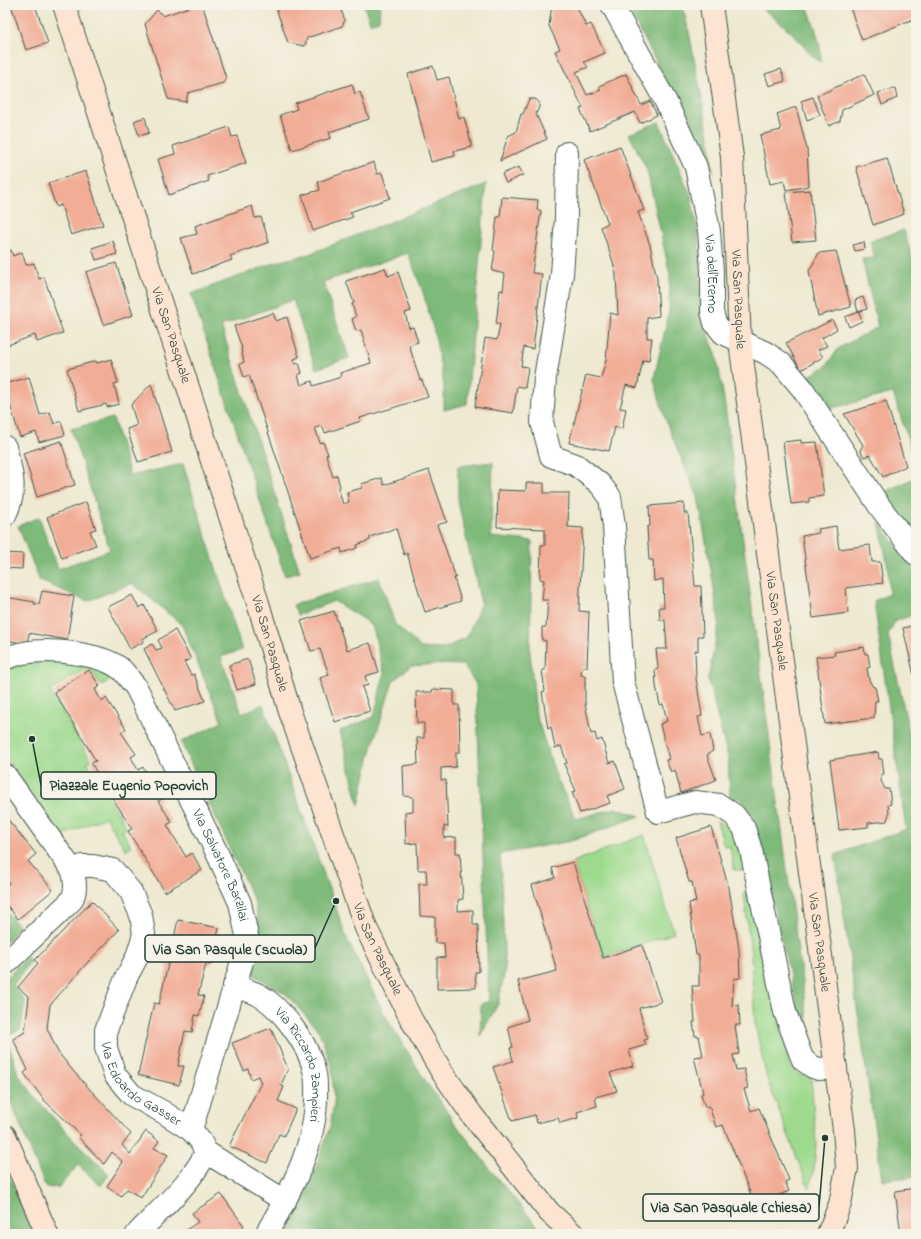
<svg xmlns="http://www.w3.org/2000/svg" width="921" height="1239" viewBox="0 0 921 1239" font-family="'Indie Flower',sans-serif">
  <style>
    .green { fill: #9dda8e; stroke: #5e8c61 }
    .forest { fill: #7eba79; stroke: #4e7c56 }
    .building { fill: #f2ad97 }
    .lines { fill: none; stroke-linecap: round; stroke-linejoin: round }
    .street-casing { stroke: #3e574b; stroke-width: 24 }
    .secondary-casing { stroke: #3e574b; stroke-width: 24 }
    .street { stroke: #fff; stroke-width: 22 }
    .secondary { stroke: #fde4d1; stroke-width: 22 }
    .labels { text-anchor: middle; dominant-baseline: central; stroke-width: 3.5; stroke-linejoin: round; paint-order: stroke }
    .street-label { font-size: 14px; fill: #1f3d34; stroke: #f7f3e8 }
    .leader { fill: none; stroke: #1f3d34; stroke-width: 1.5 }
    .callout-dot { fill: #1f3d34; stroke: #f7f3e8; stroke-width: 1.5 }
    .callout { fill: #f7f3e8; stroke: #1f3d34; stroke-width: 1.5 }
    .callout-label { font-size: 15px; text-anchor: middle; font-weight: bold; fill: #1f3d34 }
  </style>
  <rect width="100%" height="100%" fill="#f7f3e8"/>
  <filter id="ink" filterUnits="userSpaceOnUse"><feTurbulence type="fractalNoise" baseFrequency=".025" numOctaves="2"/><feDisplacementMap in="SourceGraphic" scale="8" xChannelSelector="R" yChannelSelector="G"/><feConvolveMatrix kernelMatrix="1 2 1 2 8 2 1 2 1" color-interpolation-filters="sRGB"/></filter>
  <filter id="wash" filterUnits="userSpaceOnUse"><feTurbulence type="fractalNoise" baseFrequency=".012" numOctaves="4" result="noise"/><feDisplacementMap in="SourceGraphic" scale="16" xChannelSelector="R" yChannelSelector="G"/><feGaussianBlur stdDeviation="0.9" result="paint"/><feColorMatrix in="noise" values="0 0 0 0 0 0 0 0 0 0 0 0 0 0 0 0 0 1.4 0 .05"/><feComposite in="paint" operator="in"/></filter>
  <g filter="url(#wash)">
    <rect width="100%" height="100%" fill="#eee9d0"/>
    <path class="green" d="M53 660 100 667 113 679 101 685 89 667 50 691 91 760 87 762 127 828 122 830 131 846 126 850 105 817 61 836 5 756V670L29 663Z
      M717 821C737 830 741 850 746 870H734L730 847 724 846Z
      M644 835 674 933 603 958 573 862Z
      M749 892 789 1064C795 1073 800 1077 811 1077L816 1143 814 1169 809 1189 767 1079 755 1024 751 956 744 893Z"/>
    <path class="forest" d="M364 5H380L379 20 370 23Z
      M627 5H682L689 32 711 147 713 172Z
      M757 5H807C813 23 822 43 821 62 810 57 802 43 793 34 782 23 770 14 757 5Z
      M659 122 691 196 698 234 701 269 700 303 704 325 716 353 724 399 810 1041 804 1034 752 815 739 798H730L728 758 708 679 719 623 713 582 698 497 669 429 662 408 654 379 669 311 670 275 647 170 629 134Z
      M486 184 467 404 444 410V385L435 335 423 292 408 253 323 282 349 358 316 369 293 300 221 326 300 572 285 576 191 294 277 262 309 254Z
      M904 230 916 273V464L893 393 828 409 806 378 826 366 839 348 878 327 862 259 875 258 870 241Z
      M113 418 130 476 183 464 242 650 221 657 242 714 263 704 347 939 383 1012 423 1077 454 1122 497 1178 544 1234H286L290 1229 309 1187 330 1127 334 1103 332 1067 319 1031 286 994 254 975 261 939 255 903 181 742 222 722 182 625 132 583 88 601 40 581 18 526 39 517 58 569 110 550 71 429Z
      M493 462 491 537 532 541 530 652 536 715 556 776 576 819 616 808 640 816 571 841 500 854 505 970 498 1004 480 1036 481 1004 489 1001 476 684 463 665 440 664 411 666 393 681 371 751 359 805 340 731 374 717 384 673 372 625 334 601 298 615 293 605 379 578 395 624 421 648 443 649 467 637 481 603 458 502V466Z
      M916 477V535L883 493Z
      M879 522 916 572V614L895 621 888 635 916 764V1177L882 1180 835 855 906 829 874 601 889 594 888 567Z
      M5 911 20 927 5 943Z
      M27 957 31 961 13 985 25 1001 21 1029 7 1036 18 1074 39 1102 71 1137 109 1174 101 1186 78 1165 59 1187 46 1188 5 1088V979Z
      M5 1166 33 1234H5Z"/>
    <g id="blocks">
      <path class="building" d="M11 5H35L48 43 26 50Z
        M195 5H200L203 7 226 78 223 83 188 93 186 102 168 99 145 24 157 10 163 16Z
        M275 5H339L345 20 342 26 307 38 305 46 288 43Z
        M552 5H576L586 26 591 24 605 53 584 62 588 67 576 72 587 95 601 90 599 86 626 74 641 105 650 101 657 115 640 123 635 112 590 131 580 109 583 108 555 51 560 49 549 26Z
        M849 5H916V18L862 40Z
        M433 66 437 80 449 77 459 119 464 117 472 147 454 151 455 156 431 162 408 74Z
        M781 69 785 81 769 86 765 74Z
        M864 74 874 95 842 110 840 121 829 126 817 96Z
        M352 84 355 94 360 92 369 119 329 132 331 138 292 150 280 115 297 109 295 103Z
        M895 88 897 98 882 105 878 93Z
        M813 97 820 115 807 120 801 101Z
        M529 99H535L539 102V107L536 114 547 139 500 161 508 136 516 132 521 114H523Z
        M796 107 807 149 809 186 786 190 784 181 770 184 760 135 781 130 777 114Z
        M145 117 149 133 139 136 134 121Z
        M229 127 232 137 237 136 246 163 207 176 209 181 169 195 158 159 175 154 173 146Z
        M620 146 644 210 638 212 650 245 657 279 659 316 647 318V338H652L649 361 643 360 637 388 626 385 620 408 626 409 622 429 615 427 609 451 569 443 586 375 601 378 606 360 610 313 618 315 616 275 613 262 601 227 608 223 584 160Z
        M887 158 904 214 873 225 856 167Z
        M374 162 377 174 382 173 390 198 350 212 353 217 313 231 302 195 320 190 318 182Z
        M519 167 523 175 506 183 502 174Z
        M86 171 103 225 71 235 61 205 56 207 48 183Z
        M810 190 816 240 792 242 786 192Z
        M502 197 538 200 537 210 541 211 532 273 542 274 533 349 524 347 521 366 528 367 525 388 517 386 513 413 475 407 485 338 497 340 500 324H496L500 290 503 291 505 274 492 271 495 251 493 250 497 217H500Z
        M252 206 255 218 261 217 269 242 230 256 232 260 193 274 181 238 197 234 195 226Z
        M113 241 117 254 96 260 92 248Z
        M864 242 865 249 855 251 853 245Z
        M11 250 13 256 22 252 26 265 34 263 39 279 44 277 63 333 37 342 35 335 5 346V252Z
        M836 251 851 307 818 316 809 271 819 253Z
        M116 263 133 315 103 325 86 272Z
        M385 268 388 276 398 272 411 311 405 313 409 328 413 327 418 342 409 345 420 380H422L428 397 360 418 361 421 325 433 322 426 315 428 320 443 323 442 328 454 326 455 333 477 337 475 340 487 338 488 343 504 349 502 347 492 362 488 361 484 382 478 384 485 429 470 447 522 437 525 456 578H454L461 601 425 612 407 553 404 555 396 528 370 537V540L357 545V548L342 553 341 548 310 558 249 375 244 377 240 364 244 362 241 348H242L234 326 273 313 276 321 287 317 299 357 294 359 295 364 299 363 302 373 298 375 301 385 312 381 313 386 341 377 340 373 371 363 361 330 356 331 352 319 356 317 352 304 354 303 346 281Z
        M863 297 867 309 858 312 855 300Z
        M859 312 862 321 849 327 845 317Z
        M832 320 837 329 822 338 827 346 818 350 823 357 801 370 786 343Z
        M111 359 118 383 114 384 119 404 107 407 106 404 79 411 67 369 96 361 97 363Z
        M29 377 40 415 50 412 54 424 61 421 65 435 39 442 36 432 20 437 5 389V384Z
        M151 384 172 452 138 462 127 429 137 425 131 405Z
        M886 401 906 466 883 477 870 455 864 457 860 450 863 445 844 414Z
        M801 440V443L817 442 824 496 809 498V502L791 504 783 442Z
        M61 441 75 485 37 497 23 453Z
        M526 483H544V493H569L568 527 583 528 579 611 589 612 587 667H582L581 675 585 676V703L591 734 595 733 597 741 602 739 609 763 615 761 625 789 607 796 610 803 580 813 572 792 576 791 564 764 567 763 561 746 555 748 551 727 548 729 542 692 545 691 542 670H545L546 641 542 640V627H546L548 600H542L544 580 540 579 541 545H545V529L497 527 498 490 526 491Z
        M86 502 96 529 90 531 96 545 62 558 47 517Z
        M684 503V513H688L695 586H701L703 636H698V651L695 650 696 678 702 716 698 717 702 736 710 734 713 751 707 755 716 780 681 793 675 770 671 772 666 760 669 759 660 724 667 721 663 704 660 705 656 686 655 669 658 668 656 649H667L665 620H660L659 607H664L663 579 654 581 653 560H649L647 527 650 526 649 506Z
        M836 526 839 549 870 545 872 562H880L883 583 846 588 848 613 813 618 802 536 819 533 818 529Z
        M5 553 23 554 22 569 5 568Z
        M42 591 74 596 67 640 29 633 27 644 5 640V597L35 602 34 604H39Z
        M132 595 139 608 144 605 158 631 142 639 143 642 130 649 108 607Z
        M334 611 347 650 370 643 379 672 365 676 368 685 362 687 370 711 335 722 320 678 329 675 320 649 311 651 301 621Z
        M916 625V680H915L903 628Z
        M175 630 191 659 184 662 191 675 194 674 205 701 175 711 144 649 152 644 156 650 162 648 158 640Z
        M864 647 865 654H868L870 667 867 668 869 680 873 687H875L878 701H875L874 718 825 724 816 657 835 655 834 652Z
        M248 659 256 684 237 690 229 665Z
        M89 670 100 686 95 689 101 701 106 698 126 729 121 732 136 754 131 757 138 770 143 767 162 799 158 801 172 822 167 825 186 857 192 853 202 870 165 892 128 831 132 829 91 763 96 761 54 692Z
        M433 689 454 690V705H459L460 752H456V767L441 768V780H446L448 827 444 826V838L456 837V853H460L463 899 458 900V911L473 910V925H478L479 972H475L476 988 437 989V957L445 958 444 943H435V917L420 916 419 884H427L426 870H418L417 843 406 844 405 812 413 811V797L404 796 403 766 418 764 417 738H424V723H417L416 692H432Z
        M878 752 879 759H882L884 774H881V781L885 789H889L891 804 888 805 889 813 887 821 868 823V827L839 830 830 760Z
        M5 816 36 854 28 861 53 890 18 919 5 903V887L9 883 6 879 5 880Z
        M711 827 729 888 739 949 740 978 734 979 732 1006 739 1005 740 1025H735L739 1054 733 1055 736 1070 744 1069 748 1088 744 1089 751 1111 759 1108 789 1180 785 1182 789 1191 755 1205 723 1125 716 1127 709 1106 705 1107 701 1094 703 1093 694 1057 703 1056 699 1036H695L693 1022H695L692 986H699V955H696L689 903 696 902 692 882H689L676 838Z
        M573 862 603 958 642 945 661 1002 639 1008 647 1039 644 1040 646 1045 629 1050 633 1066 610 1073 617 1091 595 1097 597 1106 577 1112 578 1118 560 1123 558 1118 537 1123 535 1115 512 1121 493 1067 513 1061 510 1048 513 1047 508 1027 528 1020 518 981 557 971 532 885 555 878 552 868Z
        M92 901 119 930 88 962 50 1005 47 1028 58 1052 73 1071 131 1134 122 1145 130 1154 146 1131 159 1141 154 1148 168 1155 141 1198 127 1189 121 1196 107 1186 123 1162 112 1152 104 1164 78 1137 81 1135 44 1100 24 1073 28 1070 13 1039 25 1032 29 997 18 987 38 963 35 960Z
        M178 920 219 928 211 965 206 964 198 995 204 996 199 1016 195 1015 192 1032 185 1031 178 1066H184L179 1085 138 1075 154 1003 159 1004Z
        M271 1028 288 1069 281 1085 284 1087 278 1101 296 1109 284 1136 279 1134 267 1163 229 1146 261 1083 258 1076 251 1079 248 1069 244 1071 232 1043Z
        M916 1188V1234H901L895 1191Z
        M221 1194 244 1226 232 1234H180L198 1222 192 1213Z"/>
    </g>
  </g>
  <g filter="url(#ink)">
    <use href="#blocks" fill-opacity="0" stroke="#3e574b" stroke-width="1"/>
    <g class="lines">
      <g class="street-casing">
        <g id="street">
          <path id="s1" d="M612 5 666 102 696 167 709 231 712 271V312L715 323 723 333 766 353 781 363 802 388 880 507 916 554"/>
          <path d="M567 153 566 218 562 274 545 378 542 422 551 456 576 465 600 484 610 497 614 526 623 682 658 812 695 802 719 805 734 815 744 828 751 850 785 1012 799 1050 803 1060 813 1067 819 1069 836 1068"/>
          <path d="M5 447C12 474 18 489 5 515"/>
          <path id="s2" d="M5 658C11 657 17 654 23 653 48 648 103 653 122 670 127 675 131 682 136 687L218 855 240 903 247 936 243 958 191 1130"/>
          <path d="M5 775 73 871"/>
          <path id="s3" d="M5 964 71 901C77 891 75 882 73 871L82 866H93L113 870 131 892 141 915 144 934 137 957 126 978 106 1030V1048L115 1075 132 1095 163 1112 191 1130 200 1140 206 1152C193 1182 159 1210 137 1234"/>
          <path id="s4" d="M234 986C242 989 250 991 257 994 274 1003 288 1020 298 1035 306 1047 312 1059 315 1074 316 1079 316 1084 316 1089 318 1141 292 1190 266 1234"/>
          <path d="M206 1152 285 1201"/>
        </g>
      </g>
      <g class="secondary-casing">
        <g id="secondary">
          <path id="s5" d="M64 5 258 603 290 712 366 928 411 1019 442 1072 472 1115 549 1212 573 1234"/>
          <path id="s6" d="M711 5 732 157 740 342 844 1130 847 1168 840 1204 828 1234"/>
          <path d="M5 1136 47 1234"/>
        </g>
      </g>
      <use href="#street" class="street"/>
      <use href="#secondary" class="secondary"/>
    </g>
  </g>
  <g class="labels">
    <g class="street-label">
      <text stroke="none"><textPath href="#s1" startOffset="291">Via dell'Eremo</textPath></text>
      <text stroke="none"><textPath href="#s6" startOffset="296">Via San Pasquale</textPath></text>
      <text stroke="none"><textPath href="#s5" startOffset="347">Via San Pasquale</textPath></text>
      <text stroke="none"><textPath href="#s6" startOffset="620">Via San Pasquale</textPath></text>
      <text stroke="none"><textPath href="#s5" startOffset="671">Via San Pasquale</textPath></text>
      <text stroke="none"><textPath href="#s2" startOffset="341">Via Salvatore Barzilai</textPath></text>
      <text stroke="none"><textPath href="#s6" startOffset="944">Via San Pasquale</textPath></text>
      <text stroke="none"><textPath href="#s5" startOffset="995">Via San Pasquale</textPath></text>
      <text stroke="none"><textPath href="#s4" startOffset="112">Via Riccardo Zampieri</textPath></text>
      <text stroke="none"><textPath href="#s3" startOffset="410">Via Edoardo Gasser</textPath></text>
    </g>
  </g>
  <path class="leader" d="M32 739L41 785M336 901L315 948M825 1138L819 1207"/>
  <g class="callout-dot">
    <circle cx="32" cy="739" r="4"/>
    <circle cx="336" cy="901" r="4"/>
    <circle cx="825" cy="1138" r="4"/>
  </g>
  <g class="callout">
    <rect x="41" y="772" width="175" height="27" rx="4"/>
    <rect x="145" y="935" width="170" height="27" rx="4"/>
    <rect x="643" y="1194" width="176" height="27" rx="4"/>
  </g>
  <g class="callout-label">
    <text x="129" y="790">Piazzale Eugenio Popovich</text>
    <text x="230" y="954">Via San Pasqule (scuola)</text>
    <text x="731" y="1212">Via San Pasquale (chiesa)</text>
  </g>
  <rect width="921" height="1239" fill="none" stroke="#f7f3e8" stroke-width="20"/>
</svg>
